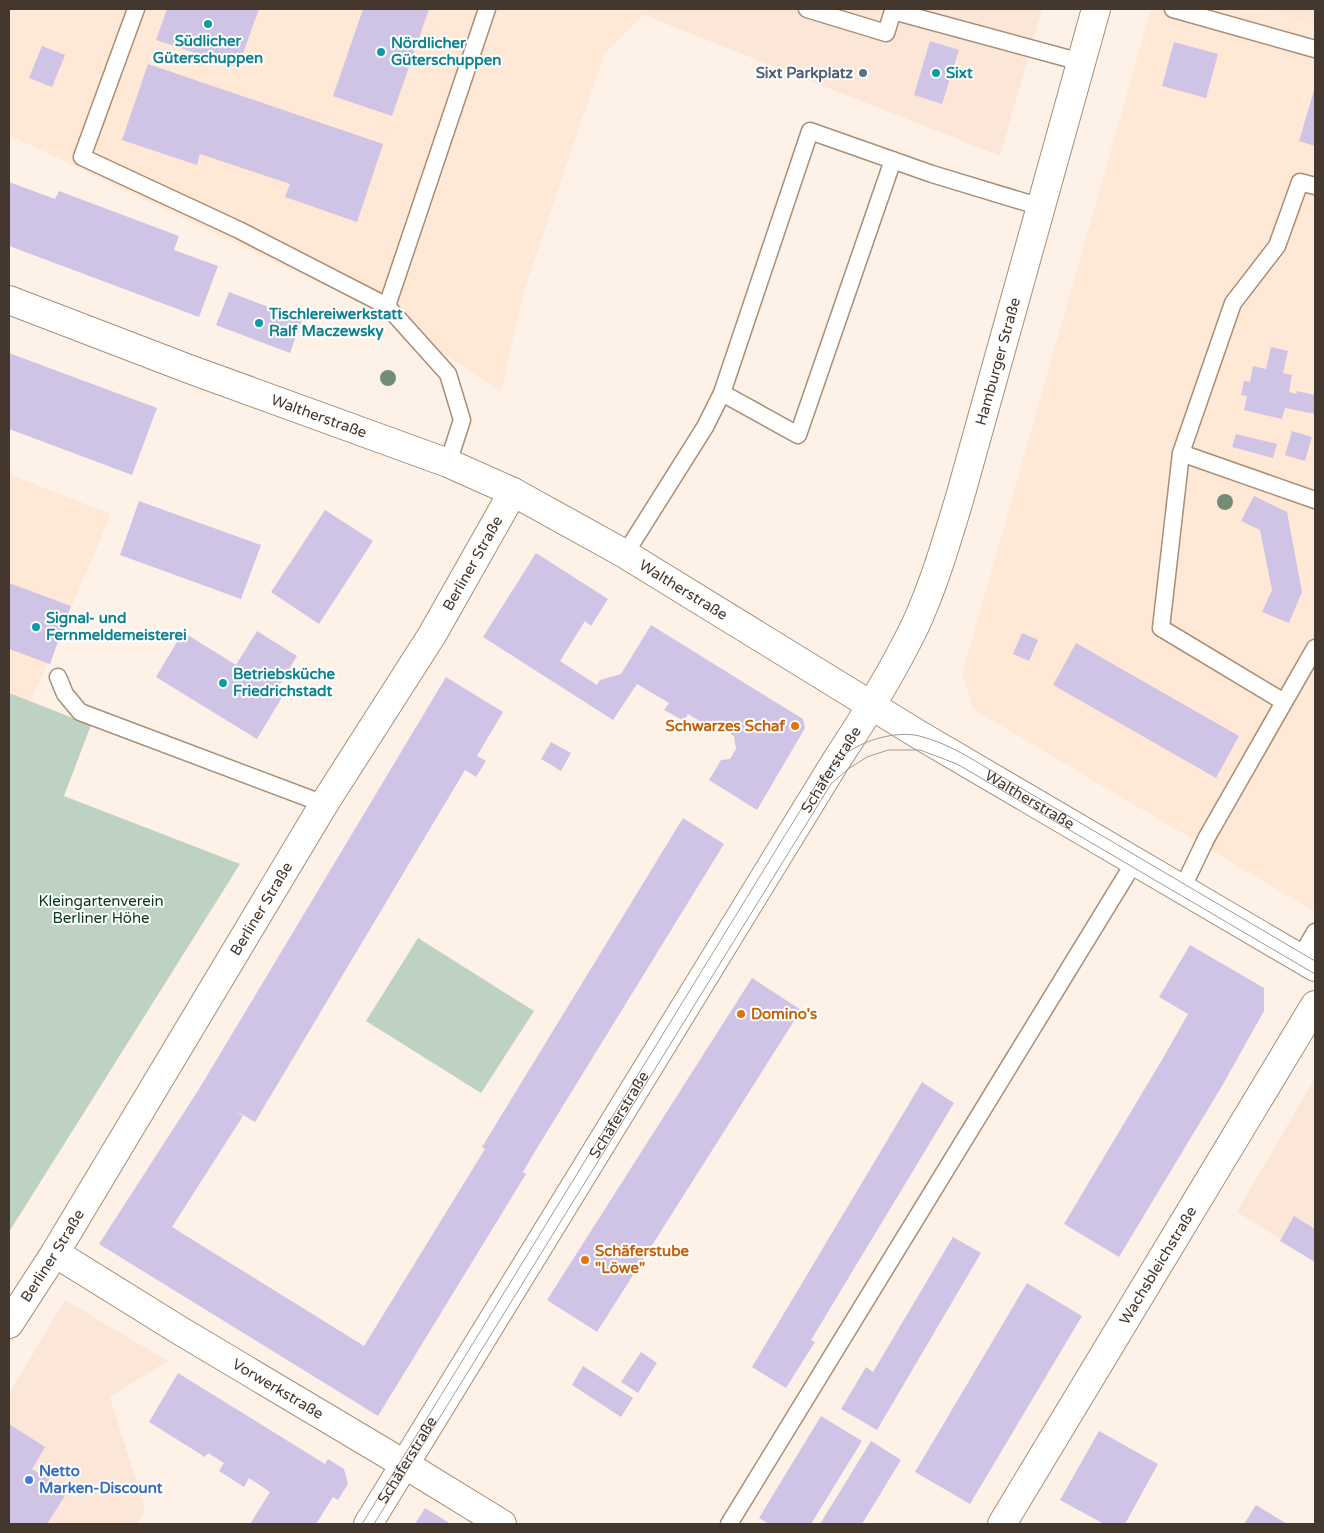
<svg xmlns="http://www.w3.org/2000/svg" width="1324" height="1533" viewBox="0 0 1324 1533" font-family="'Varela Round',sans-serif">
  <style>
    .commercial { fill: #fbe6d8 }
    .built { fill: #ffe8d5 }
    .green { fill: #bdd2c2 }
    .building { fill: #d0c4e6 }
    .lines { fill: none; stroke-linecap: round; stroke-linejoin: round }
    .lane-casing { stroke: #a98d75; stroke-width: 19 }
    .street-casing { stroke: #a98d75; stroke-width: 30 }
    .secondary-casing { stroke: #a98d75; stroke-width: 30 }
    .lane { stroke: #fff; stroke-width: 16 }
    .street { stroke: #fff; stroke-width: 28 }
    .secondary { stroke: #fff; stroke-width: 28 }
    .tram { stroke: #a5998f; stroke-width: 1 }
    .tree { fill: #738c76 }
    .culture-dot { fill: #0f9aa8; stroke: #fff; stroke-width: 2 }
    .service-dot { fill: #5c6f8a; stroke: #fff; stroke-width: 2 }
    .food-dot { fill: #e8710a; stroke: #fff; stroke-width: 2 }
    .shop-dot { fill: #3f7fe0; stroke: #fff; stroke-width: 2 }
    .labels { text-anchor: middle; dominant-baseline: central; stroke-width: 4; stroke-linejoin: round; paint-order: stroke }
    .culture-label { font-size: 15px; font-weight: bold; fill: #0d838f; stroke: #fff; text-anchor: start }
    .service-label { font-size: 15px; font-weight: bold; fill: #4e5e75; stroke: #fff; text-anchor: end }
    .street-label { font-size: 15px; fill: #44382e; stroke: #fff }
    .food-label { font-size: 15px; font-weight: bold; fill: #c56008; stroke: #fff; text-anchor: start }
    .park-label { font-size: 15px; fill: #023919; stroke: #fff }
    .shop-label { font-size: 15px; font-weight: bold; fill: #366cbe; stroke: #fff; text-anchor: start }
  </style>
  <rect width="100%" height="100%" fill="#fef2e8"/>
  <path class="commercial" d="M647 9H1042L1000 156 644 15Z
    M1258 9H1315V24Z
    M1315 1078V1261L1237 1212Z
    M65 1300 168 1361 110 1397 145 1509 137 1524H9V1394Z"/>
  <path class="built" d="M9 9H647L644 15 604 55 524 291 501 392 380 312 9 135Z
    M1151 9H1258L1315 24V912L973 709 962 674Z
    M9 474 111 514 31 702 9 693Z"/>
  <path class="green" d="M9 693 91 725 64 796 240 864 9 1232Z
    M418 938 534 1011 481 1093 366 1021Z"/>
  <path class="building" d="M167 9H259L238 67 156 40Z
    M363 9H429L392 116 333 96Z
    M930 41 959 50 942 104 914 95Z
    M1174 42 1218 54 1206 98 1162 86Z
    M42 46 65 55 52 87 29 78Z
    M148 64 383 144 357 222 285 197 290 184 200 154 197 165 122 140Z
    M1315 87V146L1299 141Z
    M9 182 55 199 59 191 179 236 174 250 218 266 199 317 9 246Z
    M229 292 302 320 290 353 216 325Z
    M1271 347 1288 351 1283 373 1292 375 1289 392 1296 394 1297 391 1315 395V414L1285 408 1282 419 1244 410 1247 396 1241 395 1244 381 1250 382 1253 366 1266 369Z
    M9 353 157 408 132 475 9 429Z
    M1292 431 1312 437 1305 461 1285 455Z
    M1236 434 1277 444 1273 458 1232 447Z
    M1254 496 1287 512 1302 592 1289 623 1262 612 1272 590 1260 530 1241 521Z
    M139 501 261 545 241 599 120 555Z
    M325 510 373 541 319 624 271 592Z
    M536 553 608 599 591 626 585 621 560 661 597 685 600 680 621 674 651 625 803 719 805 728 757 810 709 780 721 760 730 759 736 749 734 736 720 727 711 721 708 726 688 714 684 721 664 710 669 703 637 684 613 720 483 637Z
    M9 583 71 606 50 664 9 649Z
    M257 631 297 656 277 689 284 694 257 739 156 677 183 632 236 665Z
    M1022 633 1038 640 1029 661 1013 654Z
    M1076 643 1239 736 1216 778 1053 685Z
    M446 677 503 712 477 756 486 761 476 777 465 770 255 1122 236 1111 243 1116 172 1227 364 1346 485 1149 482 1147 683 818 724 844 534 1153 523 1172 526 1174 378 1416 99 1244 199 1089Z
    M551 742 571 753 561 771 541 759Z
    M1190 945 1264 988V1011L1222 1086 1119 1257 1064 1224 1166 1053 1188 1014 1159 997Z
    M752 978 801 1010 597 1332 547 1300Z
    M922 1082 954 1103 811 1340 815 1342 786 1388 752 1367Z
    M1294 1216 1315 1229V1262L1280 1241Z
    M953 1237 981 1253 877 1430 841 1409 866 1367 873 1372Z
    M1027 1283 1082 1316 970 1504 915 1472Z
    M641 1352 657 1363 638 1393 621 1382Z
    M583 1366 633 1398 621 1417 572 1385Z
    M178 1373 325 1464 328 1459 344 1469 348 1484 338 1500 333 1497 316 1524H250L270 1492 249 1478 244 1487 219 1471 224 1463 208 1453 205 1457 149 1422Z
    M821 1416 862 1441 811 1524H769L759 1518Z
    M9 1424 45 1447 32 1469 68 1491 47 1524H9Z
    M1099 1431 1158 1464 1125 1524H1104L1060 1500Z
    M871 1441 901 1460 862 1524H820Z
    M1256 1505 1287 1524H1244Z
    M425 1508 451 1524H415Z"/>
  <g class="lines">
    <g class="lane-casing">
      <path id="lane" d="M136 9 82 157 239 230 387 306
        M807 9 886 33 893 11
        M894 9 893 11 1081 62
        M1173 9 1315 49
        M1315 186 1300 182 1277 246 1233 303 1181 453 1315 500
        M722 393 798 435 893 160
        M1181 453 1161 628 1284 702
        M448 463 462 420 448 374 387 306 487 9
        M625 554 705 427 722 393 810 131 932 174 1041 207
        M58 677 65 694 80 712 324 804
        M1182 889 1207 837 1315 648
        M1300 958 1315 932
        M729 1524 1135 861"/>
    </g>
    <g class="street-casing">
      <g id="street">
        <path id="s1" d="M55 1253 179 1330 409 1467 502 1524"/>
        <path id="s2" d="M9 1324 55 1253 324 804 432 635 513 492"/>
        <path id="s3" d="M1002 1524 1315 1005"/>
      </g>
    </g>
    <g class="secondary-casing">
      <g id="secondary">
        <path id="s4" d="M9 300 189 369 448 463 513 492 625 554 921 736 1315 967"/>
        <path id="s5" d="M368 1524 836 761C865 717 892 673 915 626 934 585 947 540 960 497L1096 9"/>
      </g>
    </g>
    <use href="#lane" class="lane"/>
    <use href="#street" class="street"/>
    <use href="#secondary" class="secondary"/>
    <path class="tram" d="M362 1524 819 780C830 769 839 756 853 749 871 738 902 730 923 737 938 741 952 748 965 755L1315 961
      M374 1524 831 784 848 769 867 757 888 750H920L957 764 1315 974"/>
  </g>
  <g class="tree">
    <circle cx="388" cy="378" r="8"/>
    <circle cx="1225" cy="502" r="8"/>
  </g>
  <g class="culture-dot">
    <circle cx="208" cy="24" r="5"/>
    <circle cx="381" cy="52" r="5"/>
    <circle cx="936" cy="73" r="5"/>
    <circle cx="259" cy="323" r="5"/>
    <circle cx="36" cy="627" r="5"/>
    <circle cx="223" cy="683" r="5"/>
  </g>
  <circle class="service-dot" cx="863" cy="73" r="5"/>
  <g class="food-dot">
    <circle cx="795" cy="726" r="5"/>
    <circle cx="741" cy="1014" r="5"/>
    <circle cx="585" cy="1260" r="5"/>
  </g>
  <circle class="shop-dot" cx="29" cy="1480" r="5"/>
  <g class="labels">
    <g class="culture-label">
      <text x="208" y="41" text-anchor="middle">Südlicher<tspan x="208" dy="17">Güterschuppen</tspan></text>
      <text x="391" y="43">Nördlicher<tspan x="391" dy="17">Güterschuppen</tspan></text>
      <text x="946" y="73">Sixt</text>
      <text x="269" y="314">Tischlereiwerkstatt<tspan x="269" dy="17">Ralf Maczewsky</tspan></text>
      <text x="46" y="618">Signal- und<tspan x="46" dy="17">Fernmeldemeisterei</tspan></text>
      <text x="233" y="674">Betriebsküche<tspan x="233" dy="17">Friedrichstadt</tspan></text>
    </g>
    <g class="service-label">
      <text x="853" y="73">Sixt Parkplatz</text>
    </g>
    <g class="street-label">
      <text stroke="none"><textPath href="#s5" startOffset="1329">Hamburger Straße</textPath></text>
      <text stroke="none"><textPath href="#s4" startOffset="331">Waltherstraße</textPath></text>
      <text stroke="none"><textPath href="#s2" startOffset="891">Berliner Straße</textPath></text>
      <text stroke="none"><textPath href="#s4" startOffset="736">Waltherstraße</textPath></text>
      <text stroke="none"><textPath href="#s5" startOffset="885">Schäferstraße</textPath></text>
      <text stroke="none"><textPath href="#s4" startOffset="1141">Waltherstraße</textPath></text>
      <text stroke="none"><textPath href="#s2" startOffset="486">Berliner Straße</textPath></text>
      <text stroke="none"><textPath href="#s5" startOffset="480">Schäferstraße</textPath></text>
      <text stroke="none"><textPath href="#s2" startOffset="81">Berliner Straße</textPath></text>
      <text stroke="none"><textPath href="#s3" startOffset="302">Wachsbleichstraße</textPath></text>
      <text stroke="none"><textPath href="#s1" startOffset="261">Vorwerkstraße</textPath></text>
      <text stroke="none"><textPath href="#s5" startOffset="75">Schäferstraße</textPath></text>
    </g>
    <g class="food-label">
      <text x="785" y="726" text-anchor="end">Schwarzes Schaf</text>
      <text x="751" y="1014">Domino's</text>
      <text x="595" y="1251">Schäferstube<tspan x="595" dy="17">"Löwe"</tspan></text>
    </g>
    <g class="park-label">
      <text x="101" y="901">Kleingartenverein<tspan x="101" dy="17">Berliner Höhe</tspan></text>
    </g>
    <g class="shop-label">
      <text x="39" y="1471">Netto<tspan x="39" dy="17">Marken-Discount</tspan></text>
    </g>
  </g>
  <rect width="1324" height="1533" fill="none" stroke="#44382e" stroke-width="20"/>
</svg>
